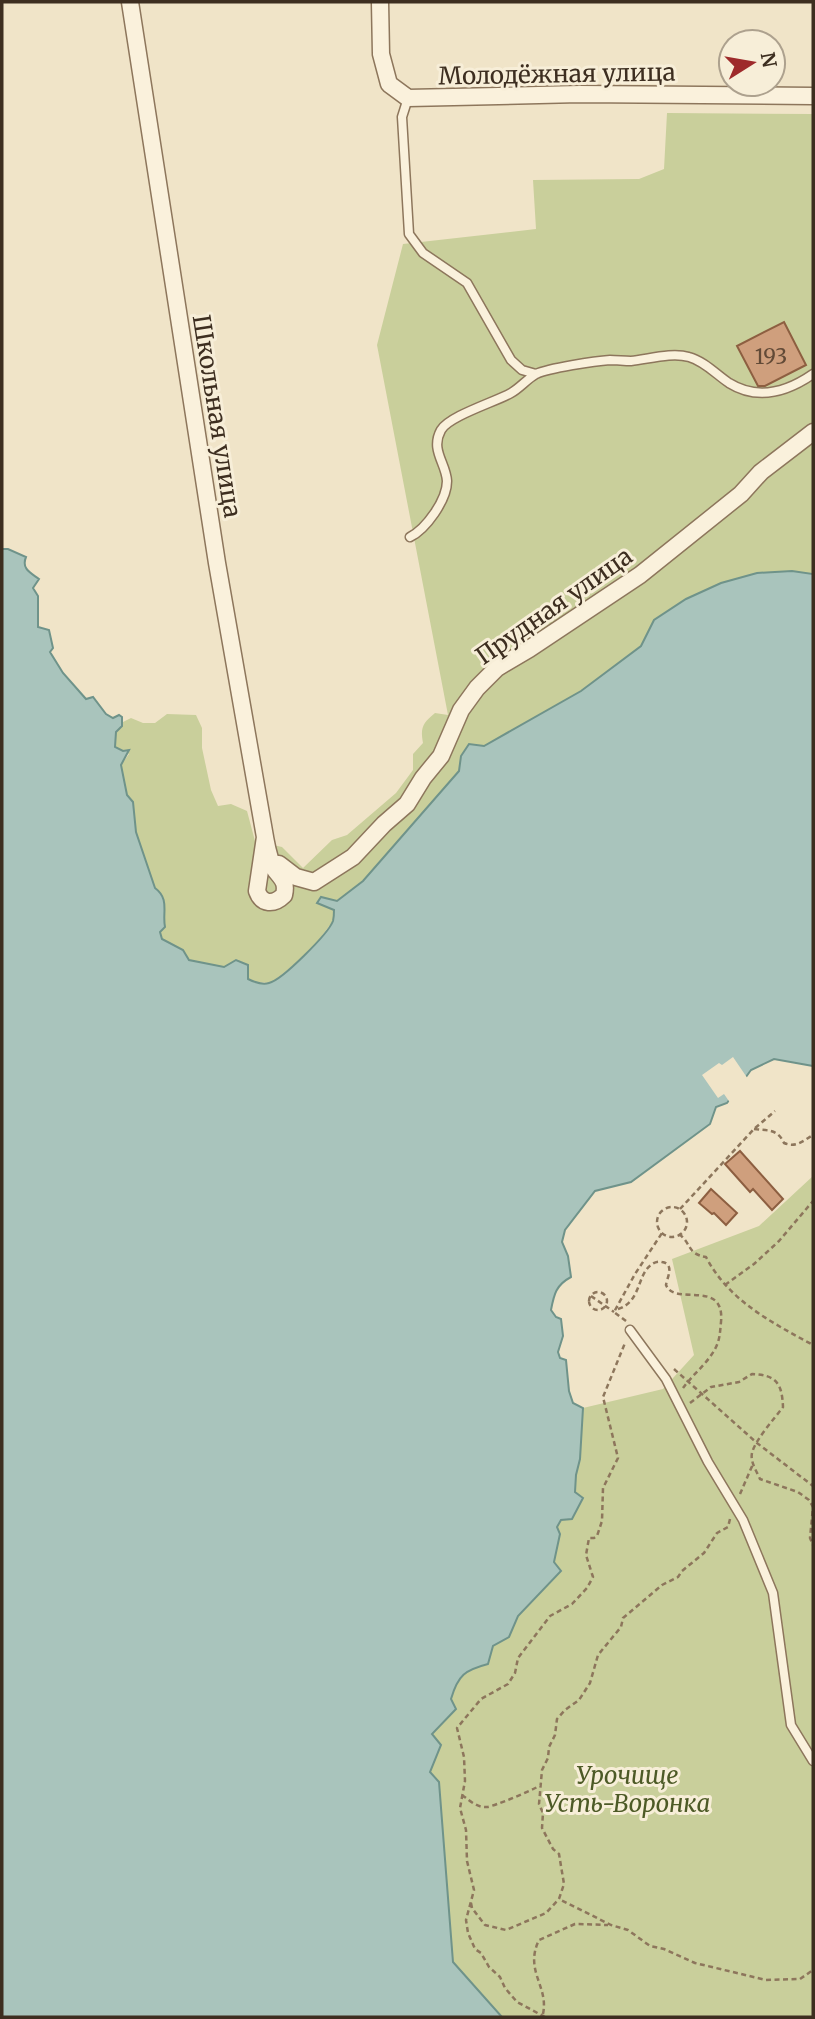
<svg xmlns="http://www.w3.org/2000/svg" width="815" height="2019" viewBox="0 0 815 2019" font-family="Merriweather,serif">
  <style>
    .green { fill: #c9cf9b }
    .water { fill: #a9c4bc; stroke: #6f938a; stroke-width: 2 }
    .pier { fill: #f0e4c8 }
    .building { fill: #cf9f7d; stroke: #8d5f41; stroke-width: 2 }
    .lines { fill: none; stroke-linecap: round; stroke-linejoin: round }
    .service-casing { stroke: #8d765c; stroke-width: 11 }
    .minor-casing { stroke: #8d765c; stroke-width: 19 }
    .path { stroke: #8d765c; stroke-width: 2.5; stroke-dasharray: 5 3.5; stroke-linecap: butt }
    .service { stroke: #faf1dc; stroke-width: 8 }
    .minor { stroke: #faf1dc; stroke-width: 16 }
    .labels { text-anchor: middle; dominant-baseline: central; stroke-width: 6; stroke-linejoin: round; paint-order: stroke }
    .number-label { font-size: 21px; fill: #624a37 }
    .street-label { font-size: 24px; fill: #3d2e20; stroke: #f7eed8 }
    .park-label { font-size: 24px; font-style: italic; fill: #4d5a26; stroke: #f7eed8 }
  </style>
  <rect width="100%" height="100%" fill="#f0e4c8"/>
  <path class="green" d="M667 113 813 114V574L792 571 757 573 721 583 686 599 654 620 641 646 581 691 484 746 469 744 461 756 459 771 363 881 337 901 333 921 315 945 296 963 271 983 255 982 225 967 189 960 183 950 162 939 160 932 165 903 155 888 136 832 133 802 127 795 121 765 129 754 115 747 116 731 122 726 123 722 131 718 143 723H155L167 714 196 715 202 728V748L211 790 218 806 231 804 247 811 255 841 282 847 303 868 332 840 347 835 396 793 413 770V754L423 743C420 727 423 723 435 713L448 715 377 345 403 244 536 229 533 180 639 179 664 169Z
    M813 1176V2017H502L453 1962 439 1783 430 1772 441 1745 432 1734 456 1709 451 1699 456 1683 493 1646 509 1637 518 1616 561 1571 554 1563 560 1534 557 1527 561 1520 583 1498 575 1492 576 1475 580 1459 583 1408 663 1389 694 1355 672 1259 759 1226Z"/>
  <path class="water" d="M2 549H8L26 557C21 569 31 573 39 579L33 588 38 596V627L49 630 53 648 50 652 63 673 86 699 93 697 106 714 113 718 119 715 122 717V726L116 732 115 747 123 751 129 750 121 765 127 795 133 802 136 832 155 888C170 899 162 913 165 927L160 932 162 939 183 950 189 960 224 967 236 960 248 965V979C254 982 262 985 269 983 282 980 328 934 333 921 334 917 334 913 334 910L317 903 321 897 337 901 363 881 459 771 461 756 469 744 484 746 581 691 641 646 654 620 686 599 721 583 757 573 792 571 813 574V1066L774 1059 751 1070 727 1103 716 1107 710 1124 631 1182 595 1191 565 1230 562 1242 568 1256 571 1277C556 1285 554 1294 551 1310L556 1317 561 1319 563 1336 558 1352 560 1358 566 1360 569 1391 573 1403 583 1408 580 1459 576 1475 575 1492 583 1498 572 1519 561 1520 557 1527 560 1534 554 1562 561 1571 518 1616 509 1637 493 1646 488 1664C465 1670 458 1675 451 1699L456 1709 432 1734 441 1745 430 1772 439 1782 453 1962 502 2017H2Z"/>
  <path class="pier" d="M733 1057 748 1079 731 1104 724 1094 718 1098 702 1075 719 1063 722 1065Z"/>
  <path class="building" d="M784 322 806 365 765 386H758L737 346Z
    M740 1151 783 1199 772 1210 753 1189 750 1192 725 1164Z
    M711 1189 737 1213 726 1225 714 1213 712 1214 699 1203Z"/>
  <g class="lines">
    <g class="service-casing">
      <path id="service" d="M408 98 402 117 409 234 423 253 467 283 511 360 522 370 536 374
        M410 537C426 529 447 500 447 481 446 463 430 450 441 430 449 416 495 402 511 393 520 388 527 379 536 374 549 368 595 361 610 360 617 360 624 361 631 361 649 359 672 352 689 357 704 361 717 375 729 383 758 401 787 392 813 374
        M630 1330 666 1379 708 1462 743 1520 773 1593 791 1725 813 1761"/>
    </g>
    <g class="minor-casing">
      <path id="minor" d="M130 2 217 563 265 837C267 848 269 860 275 870 282 879 287 882 284 895 274 905 262 905 257 891L265 837
        M380 2 381 54 389 84 408 98 580 94 813 96
        M279 864 296 877 314 882 353 857 384 824 407 804 423 778 441 756 461 710 477 688 497 668 529 649 640 575 741 494 761 472 813 432"/>
    </g>
    <path class="path" d="M754 1129C767 1131 777 1128 784 1143 796 1148 803 1141 813 1135
      M657 1222a15 15 0 1 1 30 0a15 15 0 1 1-30 0Z
      M680 1209 754 1129 775 1111
      M679 1234C692 1244 687 1254 706 1257 729 1301 771 1322 813 1345
      M725 1285 754 1264 779 1241 813 1201
      M589 1301a9 9 0 1 1 18 0a9 9 0 1 1-18 0Z
      M591 1296 614 1312
      M618 1309C641 1302 637 1275 651 1265 654 1262 659 1261 662 1262 675 1264 667 1278 666 1285 675 1307 725 1278 721 1322 720 1332 720 1340 715 1349 707 1364 693 1374 683 1388
      M626 1321 614 1312 635 1274 662 1233
      M674 1369 757 1443 813 1486
      M690 1403 711 1387 739 1382 752 1374C777 1375 782 1384 783 1407 775 1418 755 1440 752 1453 750 1462 757 1472 760 1479L798 1492 809 1500 813 1507 810 1538 813 1545
      M740 1494 753 1464
      M730 1519 728 1527 717 1533 704 1553 682 1571 678 1577 662 1585 623 1618 621 1627 598 1655 590 1683 579 1700 565 1710 557 1719 555 1735 549 1747 548 1758 542 1770 539 1804 543 1813 542 1828 553 1849 559 1854 564 1884 559 1899 611 1925 628 1930 650 1946 664 1949 695 1963 766 1980 800 1979 813 1970
      M462 1795C469 1800 477 1808 487 1807 495 1806 533 1790 541 1785
      M471 1903 472 1908 485 1925 506 1930 546 1913 559 1899
      M543 2014C549 1986 524 1971 539 1940L575 1924 608 1925
      M545 2017 517 2002 505 1988 500 1977 489 1967 481 1953 475 1949 468 1933 466 1920 474 1890 467 1861 466 1830 460 1808 465 1781 464 1757 457 1728 481 1699 508 1684 515 1673 518 1658 550 1616 572 1604 587 1588 593 1577 586 1555 589 1538H594L597 1536 602 1521 603 1488 618 1458 603 1397 625 1343"/>
    <use href="#service" class="service"/>
    <use href="#minor" class="minor"/>
  </g>
  <g class="labels">
    <g class="number-label">
      <text x="771" y="356">193</text>
    </g>
    <g class="street-label">
      <text transform="translate(557 74) rotate(-1)">Молодёжная улица</text>
      <text transform="translate(217 416) rotate(81)">Школьная улица</text>
      <text transform="translate(554 606) rotate(-35)">Прудная улица</text>
    </g>
    <g class="park-label">
      <text x="627" y="1775">Урочище<tspan x="627" dy="28">Усть-Воронка</tspan></text>
    </g>
  </g>
  <rect width="815" height="2019" fill="none" stroke="#3d2e20" stroke-width="7"/>
  <g transform="translate(752 63) rotate(79)"><circle r="33" fill="#f7eed8" stroke="#ada18e" stroke-width="2"/>
  <path d="M0-5L12 26L0 18L-12 26Z" fill="#9e2a2b"/>
  <text y="-10" font-size="19" font-weight="bold" text-anchor="middle" fill="#3d2e20">N</text>
  </g>
</svg>
